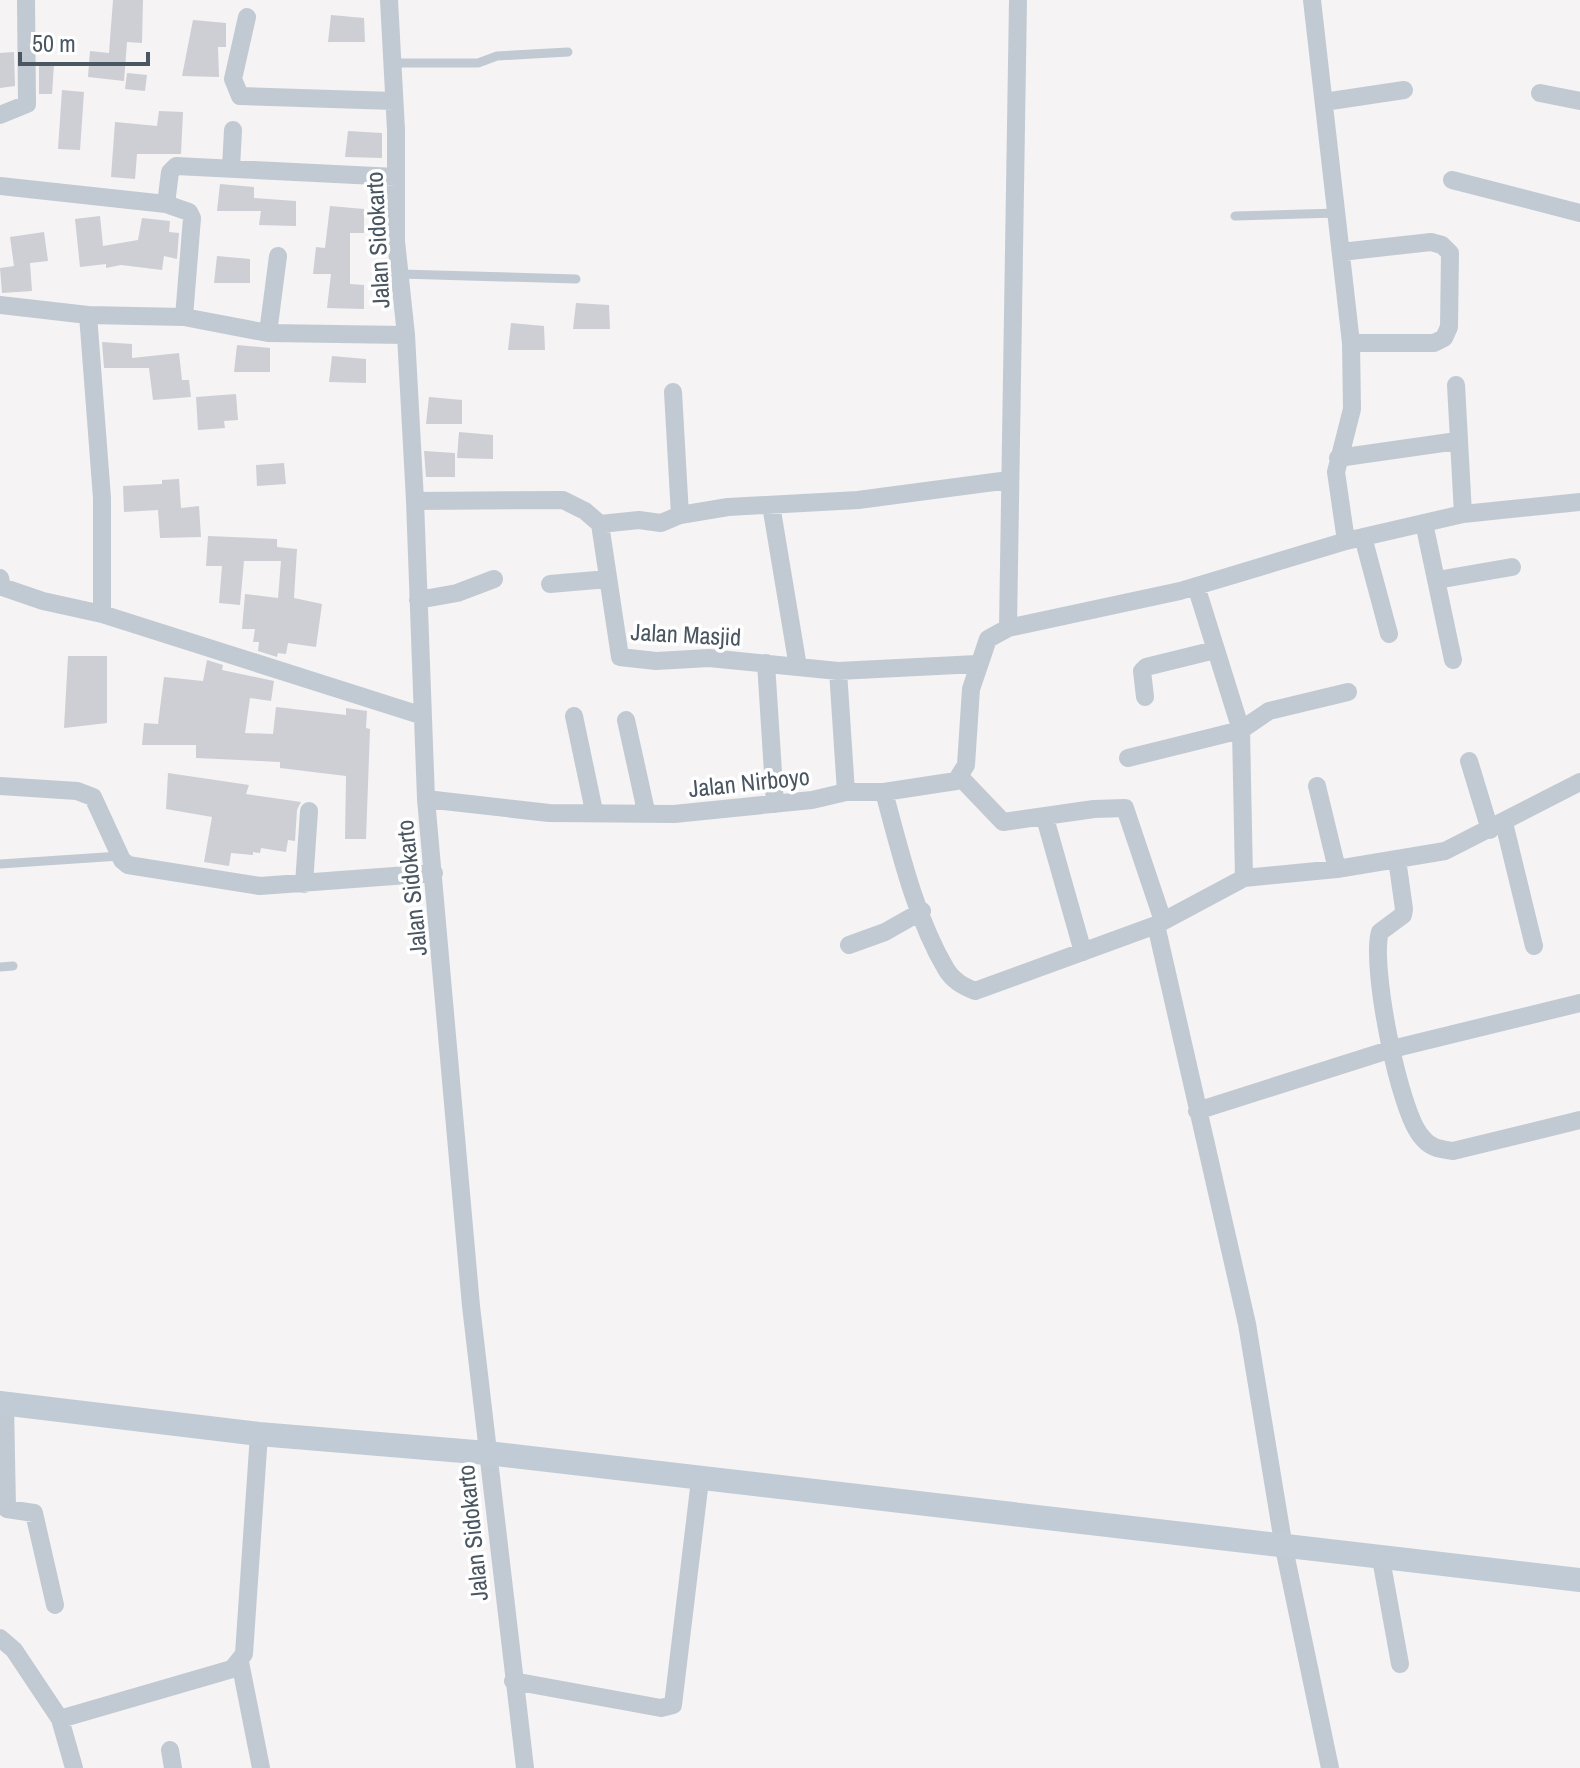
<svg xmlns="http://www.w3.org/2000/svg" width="1580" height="1768" viewBox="0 0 1580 1768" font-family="'Archivo Narrow',sans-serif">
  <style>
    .building { fill: #cdcfd5 }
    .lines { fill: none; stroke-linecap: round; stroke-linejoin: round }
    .service { stroke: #c1cad2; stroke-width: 9 }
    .minor { stroke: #c1cad2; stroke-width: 18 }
    .secondary { stroke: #c1cbd6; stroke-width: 24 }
    .labels { text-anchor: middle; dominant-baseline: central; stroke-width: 7; stroke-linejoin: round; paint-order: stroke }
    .street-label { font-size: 24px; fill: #4a5661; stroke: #fff }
  </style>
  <rect width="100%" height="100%" fill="#f5f3f3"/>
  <path class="building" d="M113 0H143L142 43 127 42 124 81 88 77 90 51 109 53Z
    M331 15 364 18 365 42H328Z
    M193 20 226 23V47H218L219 77 182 76Z
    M14 52 15 86 0 88V53Z
    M39 63 54 64 52 94H39Z
    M127 73 147 75 145 91 125 89Z
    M62 90 84 92 80 150 58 149Z
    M159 111 183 112 181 154H137L135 179 111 177 115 122 157 126Z
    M348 131 382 133V158L345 157Z
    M220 184 254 187V198L296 201V226L259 225 261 211H217Z
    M330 206 364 209V233H350V284L364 285V309L327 308 331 274H313L316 247 325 248Z
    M100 216 103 246 138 240 142 218 170 221 169 232 179 233 177 259 164 256 162 270 121 265 106 268V264L80 267 75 219Z
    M44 232 48 261 30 263 32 291 2 293 0 268 14 266 10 237Z
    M217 256 250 259V283H214Z
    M576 303 609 305 610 329H573Z
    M511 323 544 326 545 350H508Z
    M102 342 132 344V358L179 353 182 380H189L191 397 153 400 149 368H104Z
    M237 345 270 348V372H234Z
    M332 356 366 359V383L329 382Z
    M236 394 238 420 224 421 225 428 198 430 196 397Z
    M429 397 462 400V424H426Z
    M459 432 493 435V459L457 458Z
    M424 451 455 453V477H426Z
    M284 463 286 484 257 486 256 465Z
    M179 479 181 508 199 506 201 537 160 538 158 510 124 512 123 486 162 484V480Z
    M208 536 277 539V547L297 549 294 598 322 604 316 647 288 643 286 654 278 653 277 657 258 651 259 642H253L255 629H242L245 594 278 598 281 561H244L240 605 219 603 222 566H206Z
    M68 656H107V723L64 728Z
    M207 660 223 665 222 670 274 681 271 701 250 698 245 733 273 734 276 707 346 715V708L367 711 366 728 370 729 366 839H345L346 776 280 768V762L196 758V745H142L144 723 158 724 164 677 203 681Z
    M168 773 249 785 246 794 301 802 297 810 295 841 288 840 286 852 261 848 260 853 253 852V855L231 853 229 866 204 862 212 817 166 809Z"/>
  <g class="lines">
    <path class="service" d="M392 63H478L497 56 568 52
      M1235 216 1337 213
      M400 274 576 279
      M0 864 120 856
      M0 967 13 966"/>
    <path class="minor" d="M389 0 396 130V241L406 335 415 501 426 799 471 1306 525 1768
      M247 17 233 79 240 96 394 101
      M1540 93 1580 101
      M1324 102 1404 90
      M0 115 27 104 26 0
      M231 168 233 130
      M1452 180 1580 213
      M0 186 166 204 189 212 192 218 184 317
      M166 204 170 172 176 166 396 177
      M1341 252 1431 242 1442 245 1450 253 1449 327 1444 338 1434 343H1351
      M0 305 88 315 184 317 268 333 406 335
      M88 315 102 498V614
      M268 333 278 256
      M1456 385 1463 514
      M673 392 680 515
      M1338 458 1457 441
      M415 501 563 500 585 511 600 524 620 657 656 661 709 658 838 671 977 664
      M771 505 798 667
      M1424 523 1453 660
      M600 524 639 520 661 523 680 515 728 507 858 500 1009 480
      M1363 537 1389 634
      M1346 541 1463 514 1580 502
      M0 578 2 587 43 601 102 614 420 715
      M1437 580 1512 567
      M550 584 608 579
      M1196 586 1241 730 1244 878
      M418 600 457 593 494 579
      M1008 628 1018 0
      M766 663 775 804
      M838 671 846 792
      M1145 697 1142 671 1146 667 1215 650
      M574 716 594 811
      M626 720 646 811
      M1128 758 1241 730 1269 711 1348 692
      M1469 761 1490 830
      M960 777 1003 822 1094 809 1125 808 1163 921
      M0 786 77 791 93 797 122 860 128 865 260 886 434 873
      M1317 786 1337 869
      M884 792C900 851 915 916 946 969 953 981 963 986 975 991L1156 925 1244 878 1337 869 1445 851 1580 782
      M426 799 549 813 674 814 812 800 846 792H884L956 781 966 765 971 689 988 639 1008 628 1180 591 1346 541 1336 472 1352 409 1351 343 1312 0
      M1045 818 1083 952
      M1504 823 1534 946
      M1397 859 1404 909 1403 915 1380 932C1370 964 1399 1111 1421 1136 1430 1148 1439 1149 1453 1151L1580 1120
      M304 884 309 811
      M1156 925 1247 1324 1284 1548 1330 1768
      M849 945 885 932 922 911
      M1197 1111 1392 1049 1580 1003
      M5 1403 7 1509 34 1513 55 1605
      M1381 1559 1400 1664
      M0 1638 14 1650 60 1719 74 1768
      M240 1662 261 1768
      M513 1681 661 1708 673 1705 700 1480
      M60 1719 232 1669 244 1654 259 1434
      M170 1750 173 1768"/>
    <path class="secondary" d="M0 1403 259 1434 487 1453 1580 1580"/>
  </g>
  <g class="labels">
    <g class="street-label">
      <text transform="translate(377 240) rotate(-93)">Jalan Sidokarto</text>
      <text transform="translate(686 634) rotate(3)">Jalan Masjid</text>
      <text transform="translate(749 782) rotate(-6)">Jalan Nirboyo</text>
      <text transform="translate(411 888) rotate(-96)">Jalan Sidokarto</text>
      <text transform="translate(472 1533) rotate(-96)">Jalan Sidokarto</text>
    </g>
  </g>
  <path d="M20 52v12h128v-12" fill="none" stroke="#4a5661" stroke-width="4"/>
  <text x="32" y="52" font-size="24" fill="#4a5661" stroke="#ffffff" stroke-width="6" paint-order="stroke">50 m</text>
</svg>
